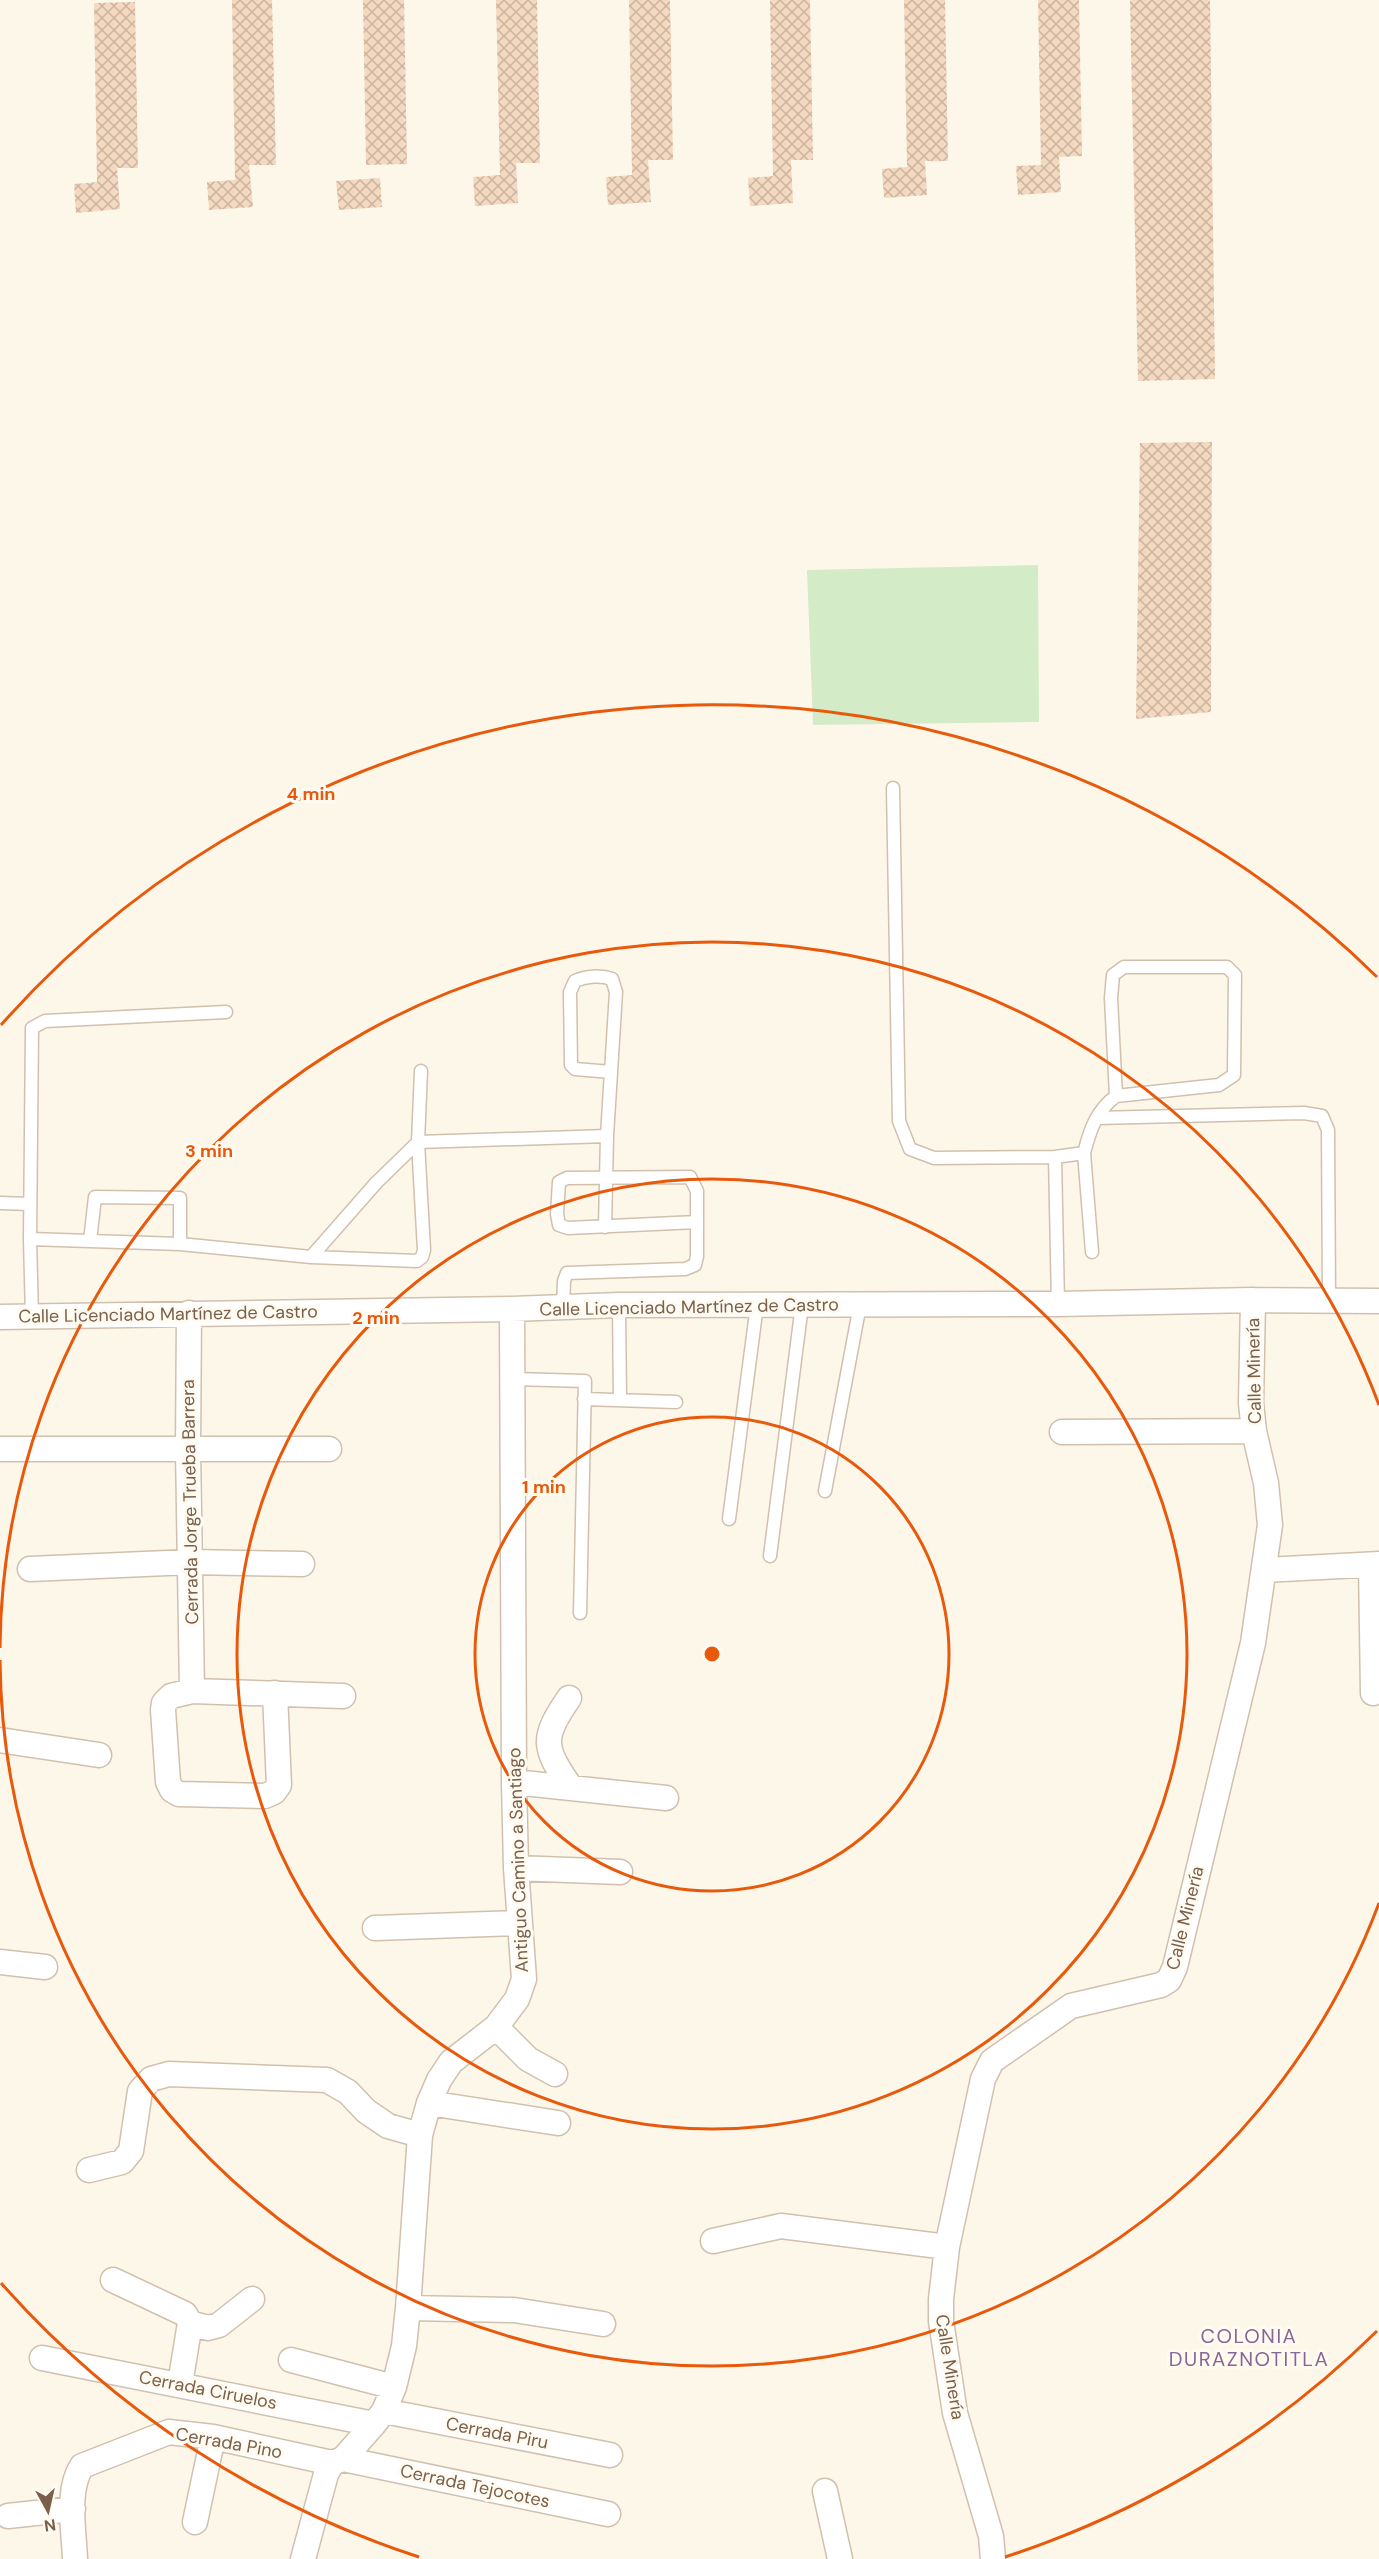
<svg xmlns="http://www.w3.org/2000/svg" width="1379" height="2559" viewBox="0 0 1379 2559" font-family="'DM Sans',sans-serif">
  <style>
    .grass { fill: #d3ecc7 }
    .building { fill: url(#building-cross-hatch) }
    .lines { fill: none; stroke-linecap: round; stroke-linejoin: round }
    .service-casing { stroke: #d1c0ae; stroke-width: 15 }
    .minor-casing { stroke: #d1c0ae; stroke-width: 27 }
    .service { stroke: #fff; stroke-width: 12 }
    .minor { stroke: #fff; stroke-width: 24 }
    .ring { fill: none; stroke: #e8590c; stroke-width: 3 }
    .labels { text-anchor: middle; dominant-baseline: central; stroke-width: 6; stroke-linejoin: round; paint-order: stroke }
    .street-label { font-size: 18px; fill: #7a604c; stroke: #fffbf1 }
    .neighbourhood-label { font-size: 20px; letter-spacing: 1.5px; fill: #896495; stroke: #fffbf1 }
    .centre { fill: #e8590c; stroke: #fffbf1; stroke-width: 3 }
    .ring-label { font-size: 18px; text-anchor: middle; font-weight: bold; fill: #e8590c; stroke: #fffbf1; stroke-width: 6; stroke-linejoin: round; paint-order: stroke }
  </style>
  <defs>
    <pattern id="building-cross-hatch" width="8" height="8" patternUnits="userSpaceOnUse" patternTransform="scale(1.5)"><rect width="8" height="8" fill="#f4d9c1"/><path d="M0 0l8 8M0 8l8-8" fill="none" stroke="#cbb39f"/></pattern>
  </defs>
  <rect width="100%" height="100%" fill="#fdf7ea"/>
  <path class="grass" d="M1038 565 1039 722 813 725 807 570Z"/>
  <path class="building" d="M232 0H272L276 165H249L253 207 209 210 207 182 235 180Z
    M363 0H404L407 164 366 165Z
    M496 0H537L540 163H516L518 203 475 206 473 177 500 175Z
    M629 0H670L673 160H648L651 202 608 205 606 177 632 175Z
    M770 0H810L813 160H791L793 203 750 206 748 178 773 176Z
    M904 0H945L948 161H925L927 195 884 198 882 169 907 167Z
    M1038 0H1079L1082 156 1059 157 1061 192 1018 195 1016 166 1041 165Z
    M1130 0H1210L1215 379 1138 381Z
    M135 2 138 168H117L120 209 76 213 74 184 97 182 94 3Z
    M380 178 382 207 339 210 336 181Z
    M1212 442 1211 712 1136 719 1140 443Z"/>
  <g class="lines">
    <g class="service-casing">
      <path id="service" d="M893 788 899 1121 910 1149 934 1158 1055 1157 1058 1304
        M1097 1118 1304 1113 1322 1116 1328 1130 1329 1301
        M1084 1153C1090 1130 1096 1111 1116 1096L1219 1085 1234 1075 1235 975 1227 967H1124L1113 975 1111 998 1116 1096
        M1055 1157 1084 1153 1092 1252
        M0 1203 30 1204
        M605 1227 607 1136 616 992 612 979C601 975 586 976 575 981L570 992 571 1065 575 1069 611 1072
        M30 1239 180 1244 311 1257 376 1183 418 1142 421 1071
        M90 1241 95 1197 180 1198V1244
        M311 1257 417 1261 422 1257 424 1250 418 1142 607 1136
        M619 1305 620 1400
        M563 1308 564 1281 567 1273 685 1269 695 1265 697 1256V1191L690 1177 567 1178 559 1182 557 1214 559 1225 568 1228 697 1222
        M32 1317 30 1239 32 1028 45 1021 226 1012
        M514 1379 585 1381 580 1613
        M584 1399 676 1402
        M825 1491 860 1305
        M729 1519 757 1305
        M770 1556 802 1305"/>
    </g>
    <g class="minor-casing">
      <path id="minor" d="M189 1313 188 1449 192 1691
        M0 1317 512 1309 619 1305 1058 1304 1253 1300 1379 1301
        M1062 1432 1254 1431
        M0 1449H329
        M1371 1565 1373 1693
        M30 1569 190 1562 302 1564
        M1264 1570 1379 1564
        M275 1693 279 1785 274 1792 265 1796 179 1794 172 1790 168 1782 163 1710 164 1703 171 1696 192 1691 343 1696
        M569 1698C541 1739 543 1747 571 1788
        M0 1740 99 1755
        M514 1782 666 1798
        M516 1868 620 1872
        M375 1928 519 1923
        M0 1962 45 1967
        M496 2027 528 2059 555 2074
        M429 2103 558 2123
        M89 2170 122 2162 131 2151 140 2091 151 2079 169 2074 327 2080 348 2092 366 2111 388 2126 420 2135
        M713 2241 781 2226 947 2247
        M113 2280 185 2314 190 2323 180 2384
        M408 2308 514 2310 603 2324
        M190 2323 208 2328 219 2325 252 2299
        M42 2358 374 2424
        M291 2360 394 2387
        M384 2411 610 2455
        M343 2459 608 2514
        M825 2491 840 2559
        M8 2516 73 2509
        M195 2522 213 2437
        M75 2559C74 2531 66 2490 82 2466L169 2432 213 2437 332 2463
        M303 2559 326 2474 332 2463 343 2459 374 2424 384 2411 394 2387 404 2346 408 2308 420 2135 429 2103 439 2080 451 2062 496 2027 517 1999 524 1979 516 1868 514 1782 512 1309
        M993 2559 991 2536 955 2413 941 2321V2299L947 2247 983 2079 992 2061 1071 2006 1161 1985 1169 1980 1175 1967 1253 1643 1270 1525 1266 1483 1254 1431 1251 1403 1253 1300"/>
    </g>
    <use href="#service" class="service"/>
    <use href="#minor" class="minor"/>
  </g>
  <g class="ring">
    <circle cx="712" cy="1654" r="237"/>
    <circle cx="712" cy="1654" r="475"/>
    <path d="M1379 1903A712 712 0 0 1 0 1660M0 1648A712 712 0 0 1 1379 1405"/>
    <path d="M1377 2331A949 949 0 0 1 1005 2557M419 2557A949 949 0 0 1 1 2283M1 1025A949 949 0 0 1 1377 977"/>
  </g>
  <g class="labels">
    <g class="street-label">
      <text transform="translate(689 1307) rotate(-1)">Calle Licenciado Martínez de Castro</text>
      <text transform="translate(168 1314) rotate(-1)">Calle Licenciado Martínez de Castro</text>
      <text transform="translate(1254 1371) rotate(-91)">Calle Minería</text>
      <text transform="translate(190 1502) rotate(-91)">Cerrada Jorge Trueba Barrera</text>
      <text transform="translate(518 1860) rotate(-92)">Antiguo Camino a Santiago</text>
      <text transform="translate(1185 1918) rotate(-76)">Calle Minería</text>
      <text transform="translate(950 2367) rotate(81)">Calle Minería</text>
      <text transform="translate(208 2390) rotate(11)">Cerrada Ciruelos</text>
      <text transform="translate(497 2433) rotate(11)">Cerrada Piru</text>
      <text transform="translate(229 2443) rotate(10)">Cerrada Pino</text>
      <text transform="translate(475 2486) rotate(12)">Cerrada Tejocotes</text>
    </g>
    <g class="neighbourhood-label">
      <text x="1249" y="2336">COLONIA<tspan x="1249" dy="23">DURAZNOTITLA</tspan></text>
    </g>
  </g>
  <circle cx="712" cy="1654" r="9" class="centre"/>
  <g class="ring-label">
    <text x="311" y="800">4 min</text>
    <text x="209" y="1157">3 min</text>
    <text x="376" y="1324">2 min</text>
    <text x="544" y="1493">1 min</text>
  </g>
  <g transform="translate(48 2511) rotate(172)" stroke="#fffbf1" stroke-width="4.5" paint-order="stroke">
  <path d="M0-4.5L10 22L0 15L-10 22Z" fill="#7a604c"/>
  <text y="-9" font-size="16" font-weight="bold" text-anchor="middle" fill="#7a604c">N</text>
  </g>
</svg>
